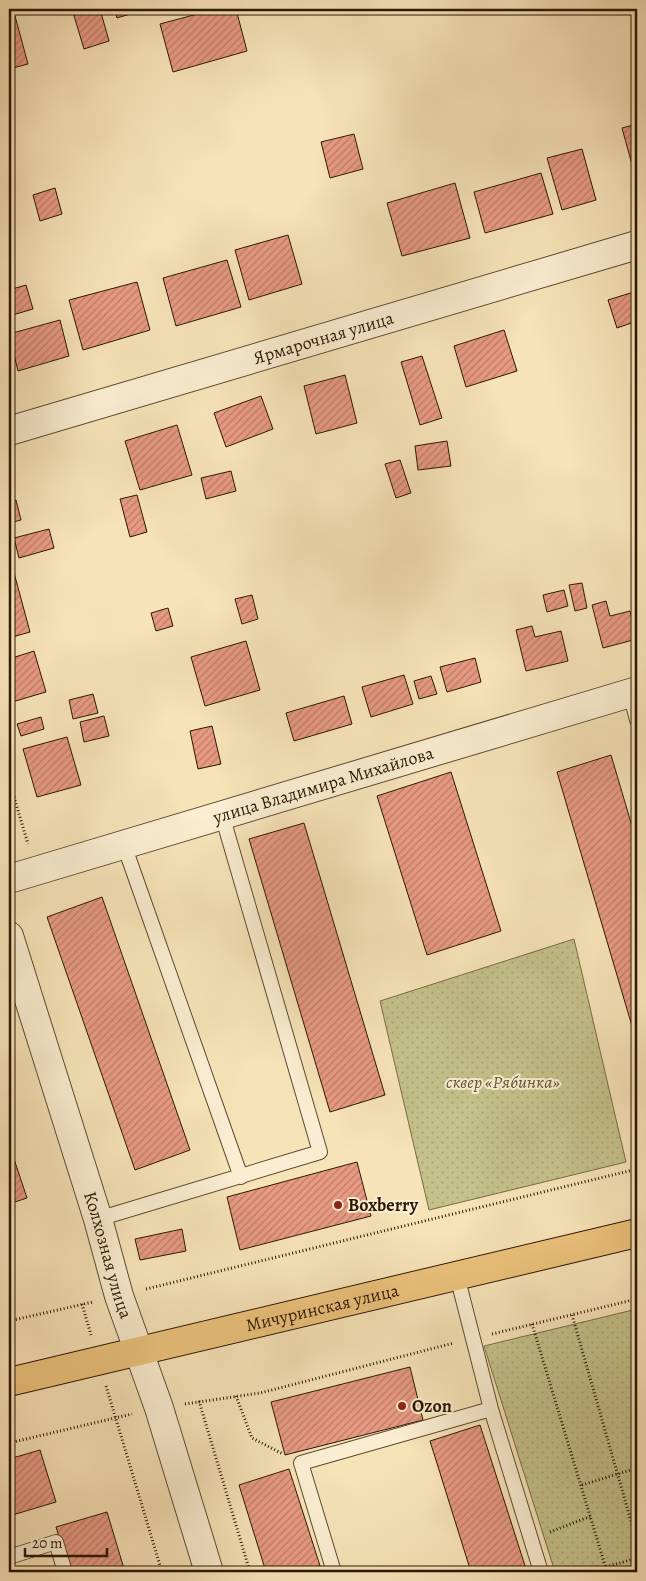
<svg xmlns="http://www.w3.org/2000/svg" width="646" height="1581" viewBox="0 0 646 1581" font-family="Alegreya,serif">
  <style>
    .green { fill: url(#green-dots); stroke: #786c46 }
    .building { fill: url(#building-hatch); stroke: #2b1703 }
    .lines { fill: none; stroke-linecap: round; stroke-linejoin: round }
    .service-casing { stroke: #5e4a30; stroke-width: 16 }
    .minor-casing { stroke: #5e4a30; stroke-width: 30 }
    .primary-casing { stroke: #2b1703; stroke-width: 30 }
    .path { stroke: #2b1703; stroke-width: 3; stroke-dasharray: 1 2.5; stroke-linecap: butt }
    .service { stroke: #faedd1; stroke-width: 14 }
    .minor { stroke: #faedd1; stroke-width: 28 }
    .primary { stroke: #ecc27c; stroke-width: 28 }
    .poi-dot { fill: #8f2418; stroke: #faedd1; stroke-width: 2 }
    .labels { text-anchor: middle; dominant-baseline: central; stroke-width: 4; stroke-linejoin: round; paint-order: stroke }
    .street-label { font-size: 18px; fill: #2b1703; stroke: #faedd1 }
    .park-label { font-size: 18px; font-style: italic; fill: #615232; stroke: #faedd1 }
    .poi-label { font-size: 18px; font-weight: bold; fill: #2b1703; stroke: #faedd1; text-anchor: start }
  </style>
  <defs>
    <pattern id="green-dots" width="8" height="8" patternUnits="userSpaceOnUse" patternTransform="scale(1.25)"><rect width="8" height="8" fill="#c4c18a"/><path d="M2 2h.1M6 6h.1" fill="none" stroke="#a9a575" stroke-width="1.8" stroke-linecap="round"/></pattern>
    <pattern id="building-hatch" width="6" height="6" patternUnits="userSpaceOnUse" patternTransform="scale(1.25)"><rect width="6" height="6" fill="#e89a83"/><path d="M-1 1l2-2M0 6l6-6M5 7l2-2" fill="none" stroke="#bc7d69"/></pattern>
  </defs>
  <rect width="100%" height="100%" fill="#f7e3b8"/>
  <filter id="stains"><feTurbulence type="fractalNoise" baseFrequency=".004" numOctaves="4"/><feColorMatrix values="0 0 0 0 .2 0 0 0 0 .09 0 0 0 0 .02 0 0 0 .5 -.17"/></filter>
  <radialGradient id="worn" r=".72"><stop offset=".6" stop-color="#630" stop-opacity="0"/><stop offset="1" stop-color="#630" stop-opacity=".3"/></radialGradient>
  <path class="green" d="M574 939 626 1162 429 1210 380 1001Z
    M637 1309V1572H555L484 1346Z"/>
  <path class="building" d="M72 9H100L109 41 84 49Z
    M115 9H143V10L117 18Z
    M216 9H236L247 51 173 72 160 24Z
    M15 16 28 64 9 69V18Z
    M637 124V183L622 128Z
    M354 134 363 169 330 178 321 142Z
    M582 149 596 200 562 210 547 158Z
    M541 173 553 214 485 233 474 192Z
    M455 183 470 238 402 256 387 203Z
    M55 188 62 214 40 221 33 195Z
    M288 235 302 284 249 300 235 250Z
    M227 260 241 307 176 326 163 278Z
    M137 282 150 330 83 350 69 300Z
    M26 285 33 309 9 316V290Z
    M637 291V321L617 328 608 300Z
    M60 320 69 356 18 371 9 334Z
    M504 330 517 371 466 387 454 346Z
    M422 356 442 418 420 425 401 362Z
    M345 375 357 423 316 434 304 386Z
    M261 396 273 429 226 447 214 413Z
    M177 425 192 475 140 490 125 441Z
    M447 441 451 466 418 470 415 446Z
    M400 460 411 493 396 498 385 464Z
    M231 471 236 491 206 499 201 478Z
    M137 495 147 532 130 537 120 499Z
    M16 500 21 520 9 523V502Z
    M49 529 54 548 19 558 14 538Z
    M13 569 30 632 9 638V570Z
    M582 583 587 608 575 611 569 585Z
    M564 590 568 606 547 612 543 595Z
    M252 595 258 619 242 624 235 599Z
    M606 601 610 616 630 611 637 639 603 648 592 605Z
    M168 608 173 626 156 631 151 613Z
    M532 626 535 637 561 631 568 661 526 671 516 630Z
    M246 641 260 690 205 706 191 657Z
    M34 651 46 692 12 702 9 689V659Z
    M475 658 481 682 447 692 440 667Z
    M404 675 413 704 371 717 362 687Z
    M431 676 437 694 419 699 414 681Z
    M93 694 98 713 73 719 69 700Z
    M344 696 352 724 294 741 286 713Z
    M104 716 109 736 84 742 80 722Z
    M41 717 44 729 21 736 17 724Z
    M212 726 221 764 198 769 190 731Z
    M67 737 81 785 37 797 23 749Z
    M611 755 637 843V1043L557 772Z
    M451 772 501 931 427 955 377 796Z
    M304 823 385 1095 330 1112 249 839Z
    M102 897 190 1150 135 1170 47 917Z
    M9 1144 27 1198 9 1204Z
    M357 1162 371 1216 240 1250 227 1197Z
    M182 1229 186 1251 140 1260 135 1239Z
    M410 1367 423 1420 285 1455 271 1402Z
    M480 1425 527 1572H471L430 1441Z
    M40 1450 56 1502 9 1516V1459Z
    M289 1469 322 1572H266L239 1485Z
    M107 1512 125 1572H70L56 1527Z"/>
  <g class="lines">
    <g class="service-casing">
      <path id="service" d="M630 693 637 720
        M124 845 241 1177
        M98 1219 320 1152 222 815
        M457 1276 491 1409 541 1572
        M9 1557 56 1542 65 1572
        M334 1572 301 1463 491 1409"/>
    </g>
    <g class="minor-casing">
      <g id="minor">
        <path id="s1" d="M9 431 637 245"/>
        <path id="s2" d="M9 879 637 691"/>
        <path id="s3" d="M9 936 98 1219 119 1296 159 1408 209 1572"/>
      </g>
    </g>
    <g class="primary-casing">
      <g id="primary">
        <path id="s4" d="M9 1382 637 1233"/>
      </g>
    </g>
    <path class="path" d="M9 780 28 844
      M146 1289 637 1169
      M82 1304 91 1335
      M572 1315 637 1542
      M9 1321 93 1302
      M532 1324 607 1572
      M492 1334 637 1299
      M106 1386 162 1572
      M236 1396 252 1438 283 1454
      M199 1401 250 1572
      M185 1404 260 1393 454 1343
      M9 1443 132 1414
      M582 1485 637 1468
      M550 1532 591 1516
      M606 1567 637 1558"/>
    <use href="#service" class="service"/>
    <use href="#minor" class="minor"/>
    <use href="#primary" class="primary"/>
  </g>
  <g class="poi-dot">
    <circle cx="338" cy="1205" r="5"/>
    <circle cx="402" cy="1406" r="5"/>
  </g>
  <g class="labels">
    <g class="street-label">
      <text stroke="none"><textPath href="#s1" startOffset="328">Ярмарочная улица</textPath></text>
      <text stroke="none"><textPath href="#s2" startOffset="328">улица Владимира Михайлова</textPath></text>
      <text stroke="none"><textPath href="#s3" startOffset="334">Колхозная улица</textPath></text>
      <text stroke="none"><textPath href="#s4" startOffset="322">Мичуринская улица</textPath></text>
    </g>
    <g class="park-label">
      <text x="503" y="1082">сквер «Рябинка»</text>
    </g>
    <g class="poi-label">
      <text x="348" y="1205">Boxberry</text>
      <text x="412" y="1406">Ozon</text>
    </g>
  </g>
  <rect width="646" height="1581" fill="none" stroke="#f7e3b8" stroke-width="30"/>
  <rect x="10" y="10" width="626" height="1561" fill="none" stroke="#2b1703" stroke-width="2.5"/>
  <rect x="15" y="15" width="616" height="1551" fill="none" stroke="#2b1703"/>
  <path d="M25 1548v8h82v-8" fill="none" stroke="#2b1703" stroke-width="2.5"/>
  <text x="32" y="1548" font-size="15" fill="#2b1703" stroke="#faedd1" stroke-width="4" paint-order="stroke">20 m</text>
  <rect width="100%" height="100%" filter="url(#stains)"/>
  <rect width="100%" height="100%" fill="url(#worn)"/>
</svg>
